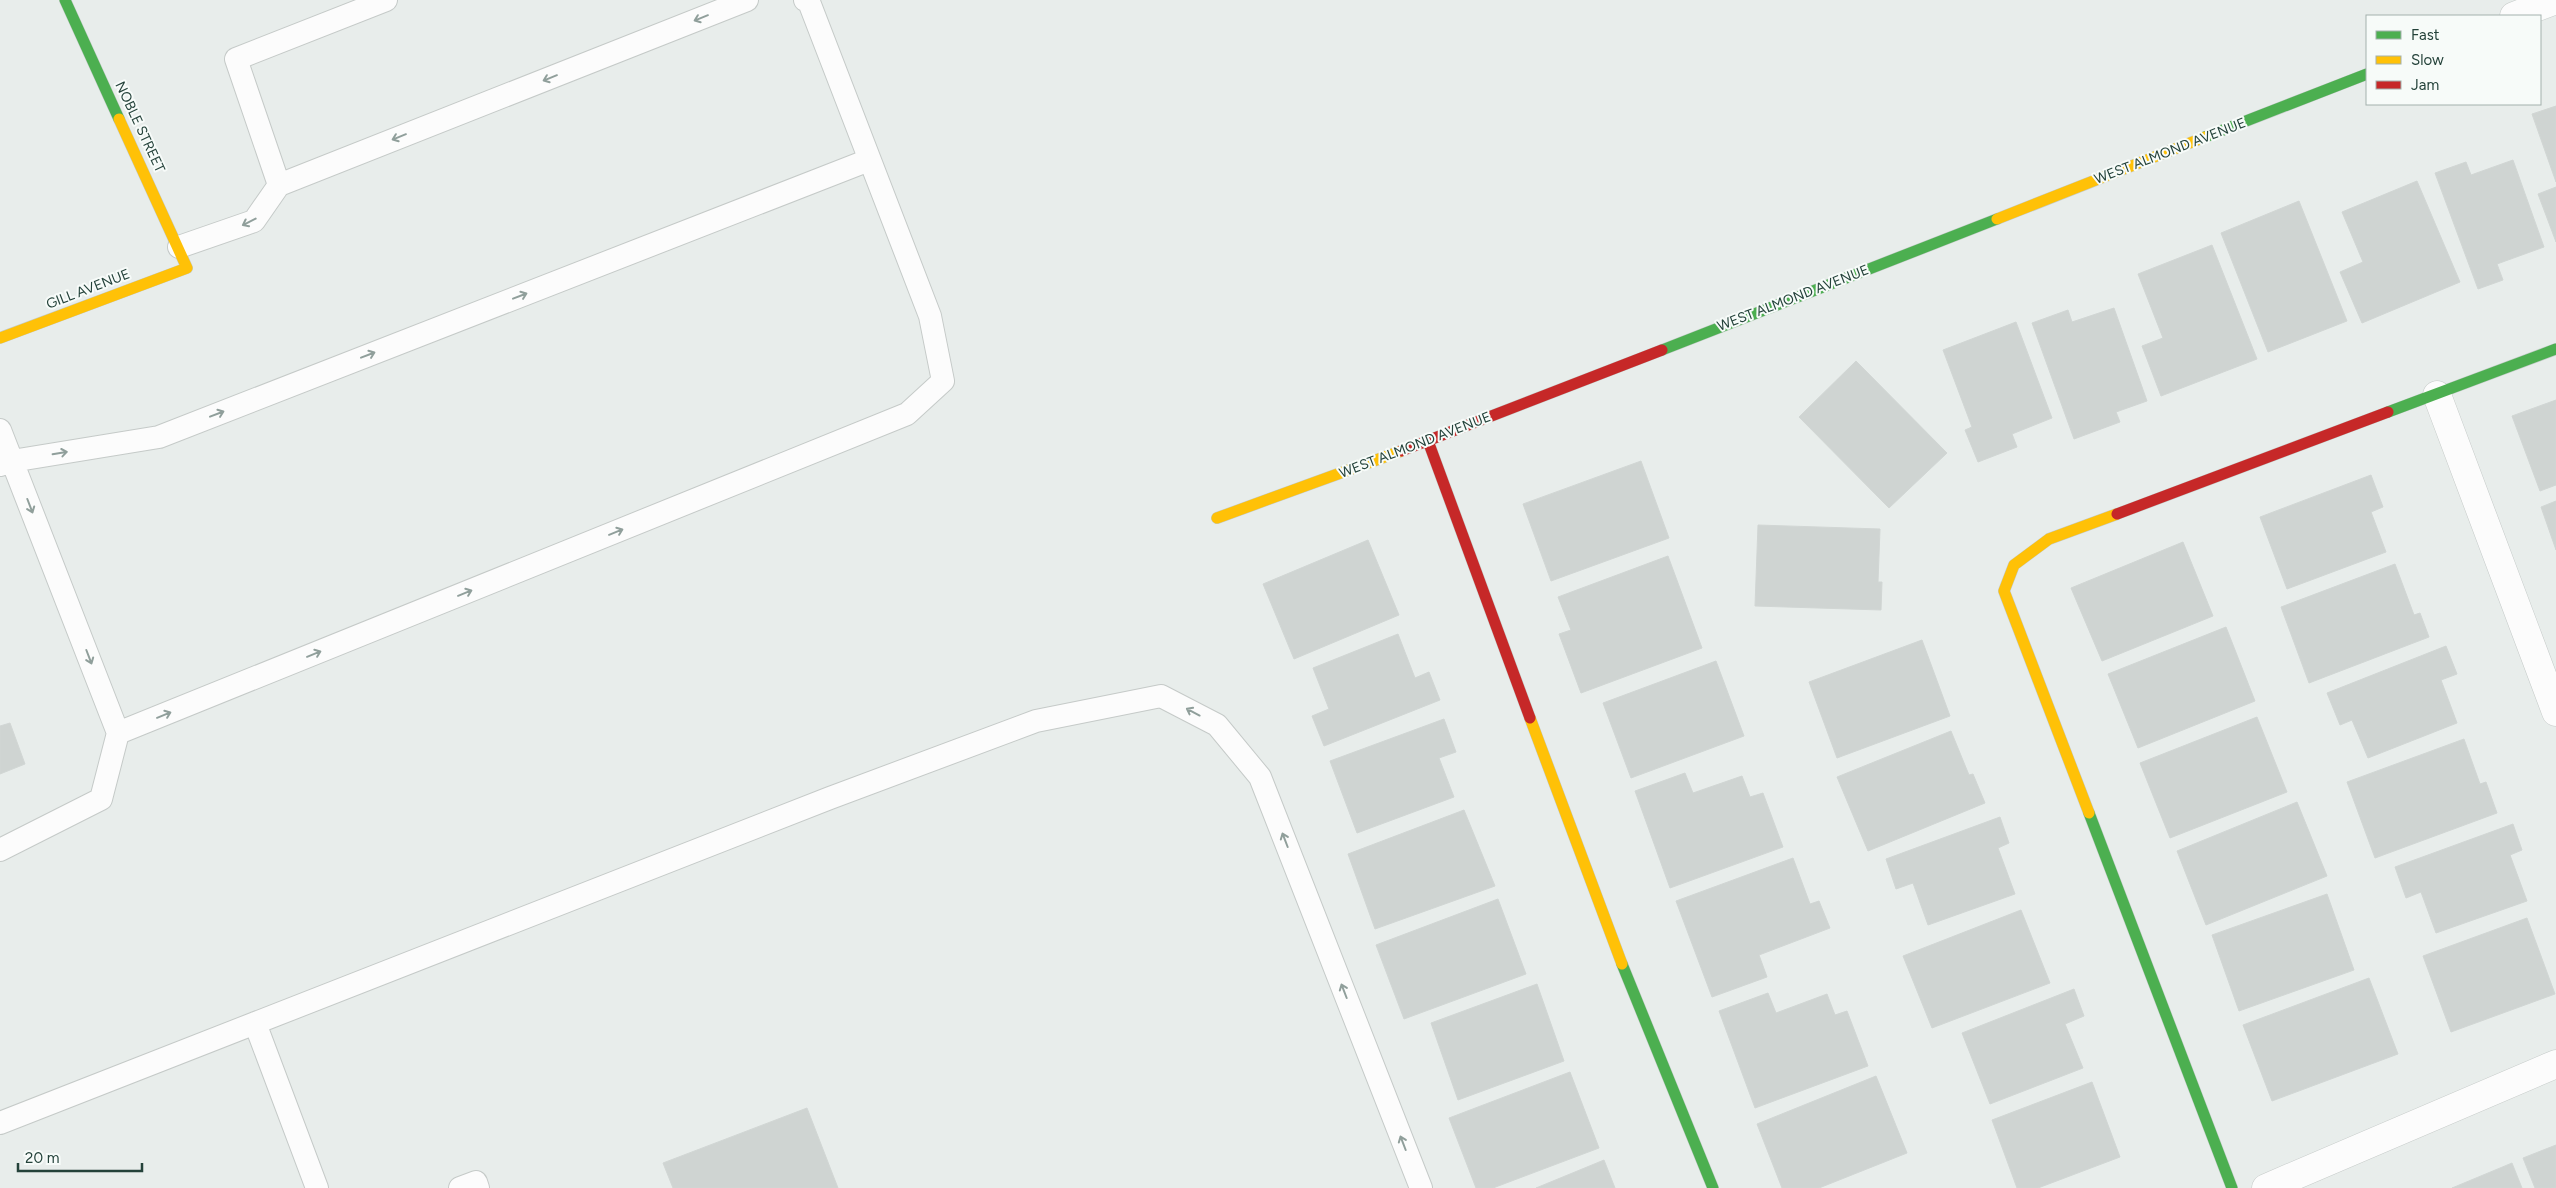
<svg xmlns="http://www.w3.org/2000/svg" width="2556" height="1188" viewBox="0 0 2556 1188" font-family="Figtree,sans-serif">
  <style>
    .building { fill: #cfd4d2; stroke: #d1d6d4 }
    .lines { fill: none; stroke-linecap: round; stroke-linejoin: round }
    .lane-casing { stroke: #c5cac8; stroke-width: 24 }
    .street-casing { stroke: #c5cac8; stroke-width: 29 }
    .fast-casing { stroke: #c3cbc8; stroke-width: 12 }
    .slow-casing { stroke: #c3cbc8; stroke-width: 12 }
    .jam-casing { stroke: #c3cbc8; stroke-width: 12 }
    .lane { stroke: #fcfcfc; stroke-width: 22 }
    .street { stroke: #fcfcfc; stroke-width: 28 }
    .fast { stroke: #4caf50; stroke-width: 11 }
    .slow { stroke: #ffc107; stroke-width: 11 }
    .jam { stroke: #c62828; stroke-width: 11 }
    .oneway { stroke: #909f9b }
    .labels { text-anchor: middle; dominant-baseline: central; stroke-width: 4; stroke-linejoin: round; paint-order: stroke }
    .street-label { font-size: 14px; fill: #24423a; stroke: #f7fbf9 }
  </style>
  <rect width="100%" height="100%" fill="#e8edeb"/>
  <path class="building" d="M2556 106V182L2532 114Z
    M2513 160 2544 247 2497 264 2503 280 2478 289 2435 173 2466 162 2471 175Z
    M2417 181 2460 282 2362 323 2340 272 2363 262 2342 212Z
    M2556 187V242L2538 194Z
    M2299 201 2347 321 2268 352 2221 233Z
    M2212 245 2257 359 2161 396 2142 346 2163 338 2138 274Z
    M2114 308 2147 401 2116 412 2120 422 2074 439 2032 323 2068 310 2072 322Z
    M2016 322 2052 418 2012 434 2017 447 1978 462 1965 430 1972 427 1943 350Z
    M1856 361 1947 453 1889 508 1799 417Z
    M2556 400V485L2540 491 2512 416Z
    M1641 461 1669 538 1551 581 1523 504Z
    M2371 475 2383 507 2371 512 2386 552 2287 589 2260 517Z
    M2556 501V550L2541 507Z
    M1758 525 1880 529 1878 582H1882L1881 610 1755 606Z
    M1368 540 1399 615 1294 659 1263 584Z
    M2183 542 2213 616 2102 661 2071 588Z
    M1668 556 1702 648 1581 693 1559 634 1571 630 1558 597Z
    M2395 564 2414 615 2420 613 2429 637 2309 683 2281 607Z
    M2226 627 2255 701 2138 748 2108 674Z
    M1398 634 1415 678 1429 672 1440 700 1324 746 1312 716 1329 709 1313 668Z
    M1922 640 1950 716 1837 758 1809 682Z
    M2446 646 2457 674 2441 680 2457 723 2368 758 2352 720 2340 725 2327 693Z
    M1716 661 1744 736 1631 778 1603 703Z
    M2257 717 2287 792 2170 838 2140 763Z
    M1444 719 1456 752 1439 758 1454 797 1357 833 1330 761Z
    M10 723 25 764 0 774V726Z
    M1951 731 1969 775 1973 774 1985 803 1868 851 1837 777Z
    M2464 739 2480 784 2486 782 2497 813 2375 858 2347 782Z
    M1685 773 1693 793 1742 776 1750 797 1763 793 1783 847 1670 888 1635 791Z
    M2297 802 2327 876 2206 925 2177 851Z
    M1464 810 1495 886 1375 929 1348 854Z
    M2000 817 2009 843 1998 848 2015 894 1928 925 1913 883 1896 889 1886 859Z
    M2513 824 2522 850 2510 855 2527 901 2436 933 2421 892 2406 898 2395 867Z
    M1793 858 1810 904 1819 901 1830 928 1759 955 1767 977 1712 997 1676 901Z
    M2327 894 2354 970 2239 1011 2212 935Z
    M1498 899 1526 974 1404 1019 1376 945Z
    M2021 910 2050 983 1932 1028 1903 956Z
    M2527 918 2555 994 2451 1032 2423 956Z
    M2369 978 2398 1054 2272 1101 2243 1025Z
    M1537 984 1564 1061 1458 1100 1431 1023Z
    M2074 989 2084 1016 2065 1024 2083 1068 1990 1104 1962 1033Z
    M1768 993 1776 1013 1827 994 1835 1015 1847 1011 1868 1066 1755 1108 1719 1011Z
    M1570 1072 1599 1148 1493 1188H1476L1449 1118Z
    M1876 1076 1907 1153 1819 1188H1782L1757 1124Z
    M2092 1082 2120 1157 2038 1188H2017L1992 1120Z
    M807 1108 838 1188H673L663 1163Z
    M2556 1145V1188H2535L2523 1158Z
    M1604 1160 1615 1188H1536Z
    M2512 1163 2522 1188H2452Z"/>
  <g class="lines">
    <g class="lane-casing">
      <path id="lane" d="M279 185 236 59 386 0
        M179 247 254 221 279 185 747 0
        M0 430 118 733 101 799 0 850
        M0 465 12 461 159 437 869 160
        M118 733 907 414 943 381 930 316 809 2 805 0
        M255 1023 317 1188
        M0 1123 830 798 1036 721 1161 696 1217 725 1260 777 1421 1188
        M460 1188 476 1182 478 1188"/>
    </g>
    <g class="street-casing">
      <path id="street" d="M2514 16 2556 0
        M2437 395 2556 712
        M2266 1188 2556 1064"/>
    </g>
    <g class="fast-casing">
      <path id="fast" d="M65 0 119 119
        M2205 137 2367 74
        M1662 350 1997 219
        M2388 412 2556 349
        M2089 813 2232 1188
        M1622 964 1713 1188"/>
    </g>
    <g class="slow-casing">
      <path id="slow" d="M1997 219 2205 137
        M0 338 187 268 119 119
        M1217 518 1401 451
        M1530 718 1622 964
        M2089 813 2004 591 2014 565 2049 539 2117 514"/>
    </g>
    <g class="jam-casing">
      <path id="jam" d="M1428 441 1530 718
        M1401 451 1662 350
        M2117 514 2388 412"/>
    </g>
    <use href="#lane" class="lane"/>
    <use href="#street" class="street"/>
    <use href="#fast" class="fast"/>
    <use href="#slow" class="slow"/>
    <use href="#jam" class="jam"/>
  </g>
  <defs><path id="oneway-shaft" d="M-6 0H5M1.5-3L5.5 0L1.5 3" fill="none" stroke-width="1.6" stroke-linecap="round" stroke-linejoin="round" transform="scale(1.25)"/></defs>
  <g class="oneway">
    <use href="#oneway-shaft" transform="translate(701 18) rotate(158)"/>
    <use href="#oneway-shaft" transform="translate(550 78) rotate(158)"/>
    <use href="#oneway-shaft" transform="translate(399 137) rotate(158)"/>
    <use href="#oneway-shaft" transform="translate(249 222) rotate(153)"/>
    <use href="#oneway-shaft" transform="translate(520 296) rotate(-21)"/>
    <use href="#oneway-shaft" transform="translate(368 355) rotate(-21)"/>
    <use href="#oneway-shaft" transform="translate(217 414) rotate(-21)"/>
    <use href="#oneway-shaft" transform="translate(60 453) rotate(-9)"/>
    <use href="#oneway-shaft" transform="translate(30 506) rotate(69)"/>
    <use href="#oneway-shaft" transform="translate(616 532) rotate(-22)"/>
    <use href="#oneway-shaft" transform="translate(465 593) rotate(-22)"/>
    <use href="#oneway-shaft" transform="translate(314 654) rotate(-22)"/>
    <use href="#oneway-shaft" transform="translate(89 657) rotate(69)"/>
    <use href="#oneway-shaft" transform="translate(1193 712) rotate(-152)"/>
    <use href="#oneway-shaft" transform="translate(164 715) rotate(-22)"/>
    <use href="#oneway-shaft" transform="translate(1285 840) rotate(-111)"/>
    <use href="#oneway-shaft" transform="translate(1344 991) rotate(-111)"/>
    <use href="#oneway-shaft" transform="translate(1403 1143) rotate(-111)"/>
  </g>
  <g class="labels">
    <g class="street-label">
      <text transform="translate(140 127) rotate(65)">NOBLE STREET</text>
      <text transform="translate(2170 151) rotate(-21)">WEST ALMOND AVENUE</text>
      <text transform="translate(88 289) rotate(-21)">GILL AVENUE</text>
      <text transform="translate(1793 298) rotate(-21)">WEST ALMOND AVENUE</text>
      <text transform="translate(1415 445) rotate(-21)">WEST ALMOND AVENUE</text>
    </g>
  </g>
  <rect x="2366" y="15" width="175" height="90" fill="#f7fbf9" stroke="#a3b1ad"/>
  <rect x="2376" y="31" width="25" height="8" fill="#4caf50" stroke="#a3b1ad"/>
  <text x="2411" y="40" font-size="15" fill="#24423a">Fast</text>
  <rect x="2376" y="56" width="25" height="8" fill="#ffc107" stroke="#a3b1ad"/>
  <text x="2411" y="65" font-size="15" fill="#24423a">Slow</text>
  <rect x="2376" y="81" width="25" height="8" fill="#c62828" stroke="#a3b1ad"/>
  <text x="2411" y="90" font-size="15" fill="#24423a">Jam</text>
  <path d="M18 1163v8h124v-8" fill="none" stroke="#24423a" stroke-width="2.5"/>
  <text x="25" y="1163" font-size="15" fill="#24423a" stroke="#f7fbf9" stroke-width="4" paint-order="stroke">20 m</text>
</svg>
